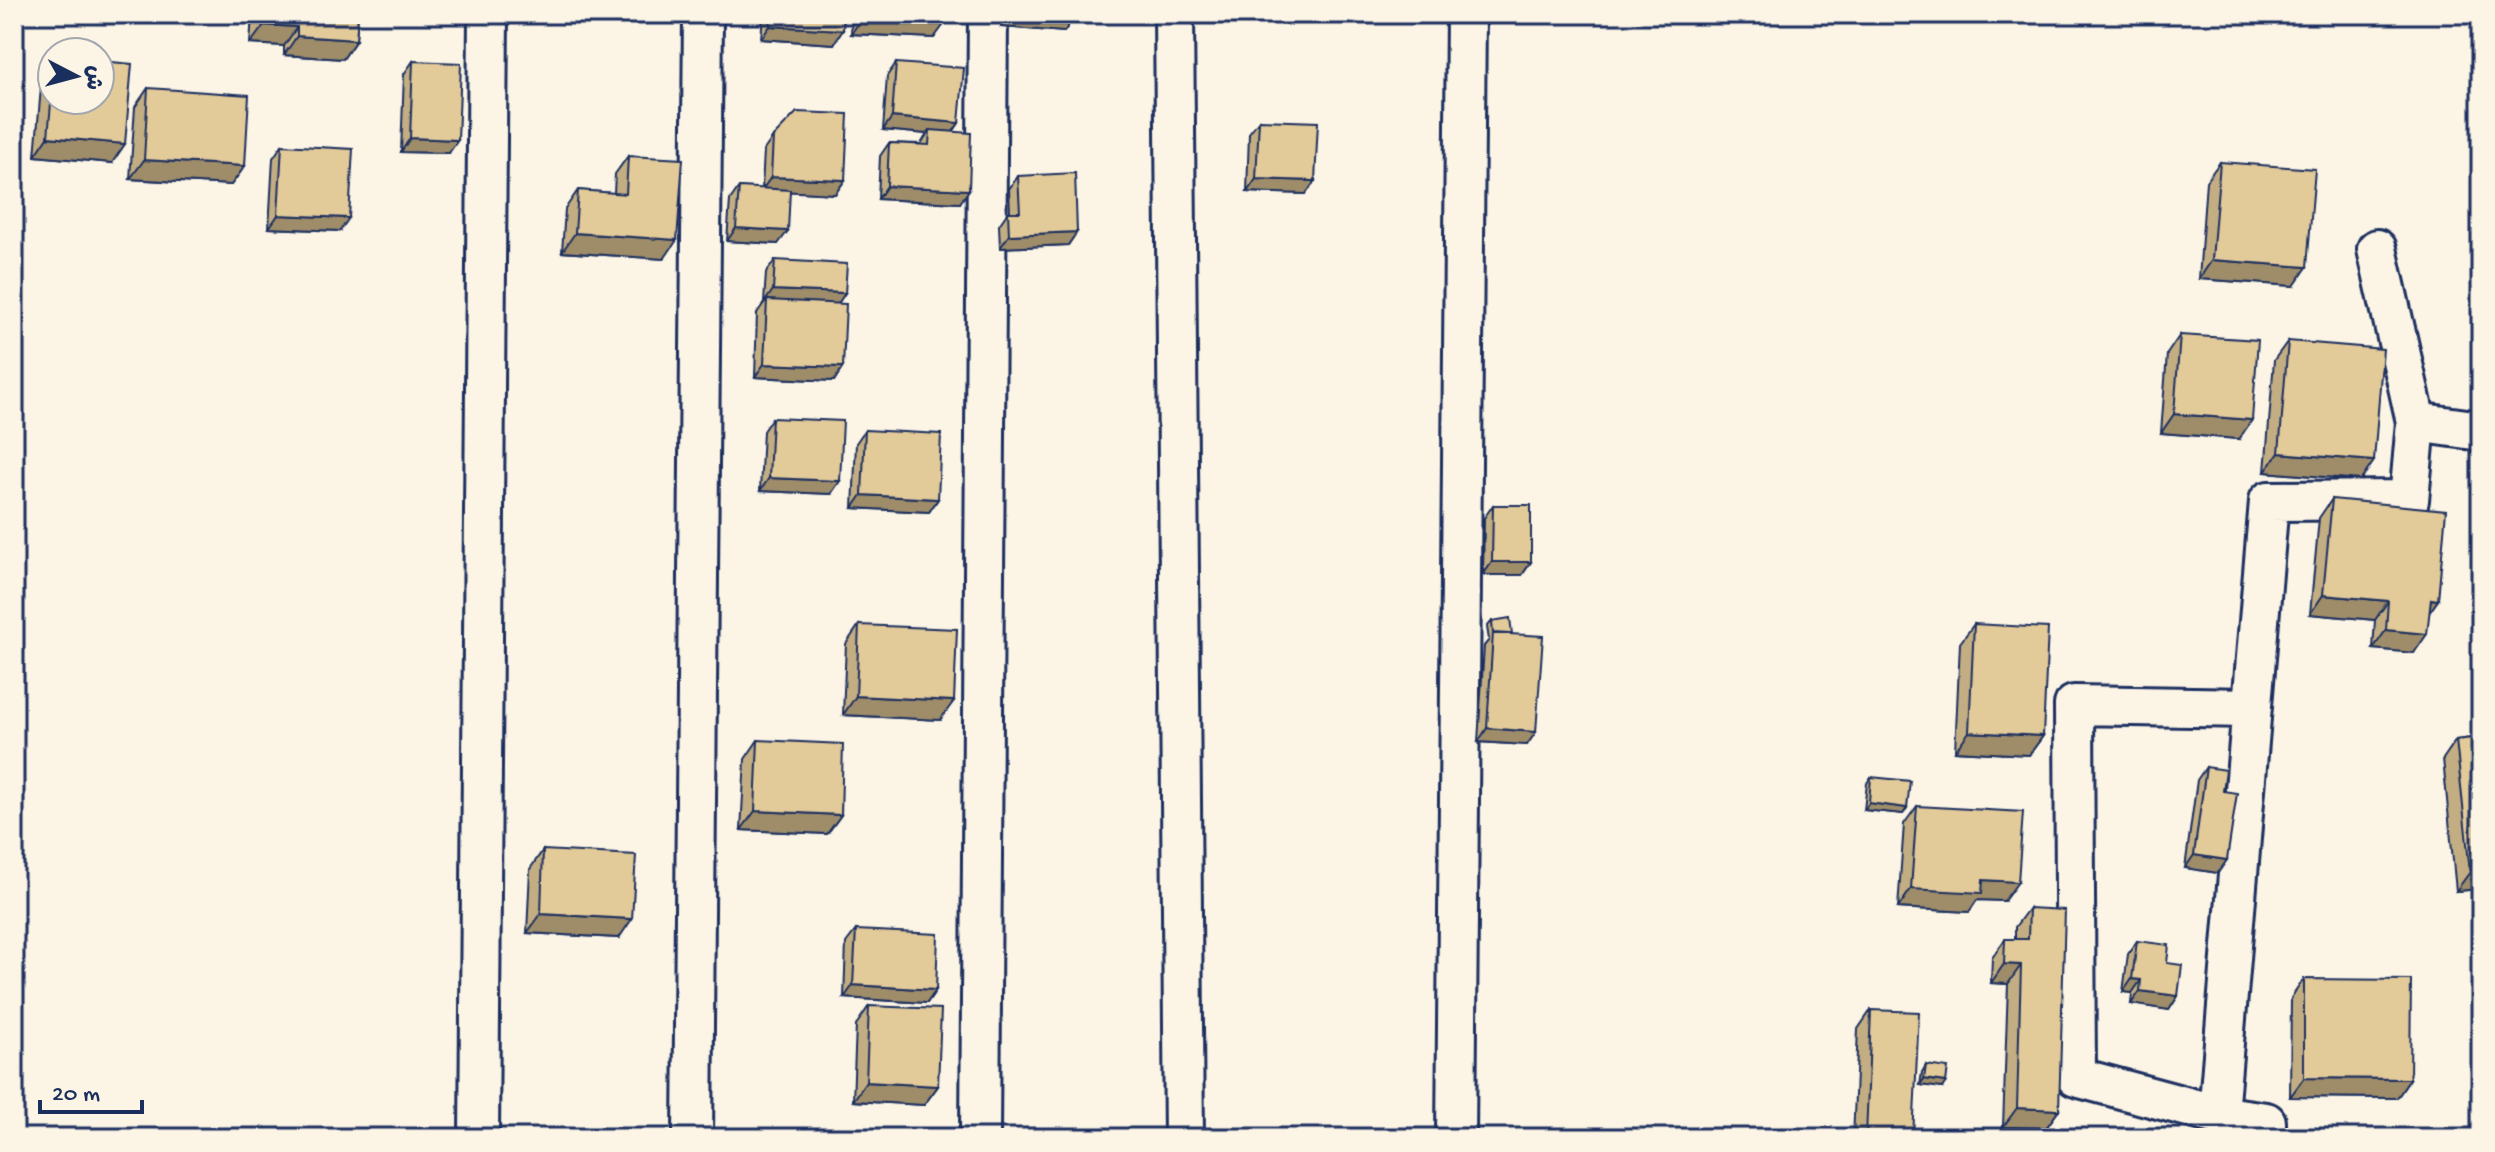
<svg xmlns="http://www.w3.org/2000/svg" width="2495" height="1152" viewBox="0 0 2495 1152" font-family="'Gochi Hand','Playpen Sans Arabic',sans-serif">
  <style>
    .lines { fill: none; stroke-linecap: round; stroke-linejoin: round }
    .street-casing { stroke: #1b2f5e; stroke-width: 44 }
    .street { stroke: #fcf5e5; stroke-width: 38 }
    .wall { fill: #c3ae84; stroke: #1b2f5e; stroke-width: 2 }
    .shaded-wall { fill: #9f8d6b; stroke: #1b2f5e; stroke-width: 2 }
    .building { fill: #e3ca99; stroke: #1b2f5e; stroke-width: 2 }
  </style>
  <rect width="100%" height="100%" fill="#fcf5e5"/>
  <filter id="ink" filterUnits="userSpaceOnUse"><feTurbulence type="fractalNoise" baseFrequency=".0125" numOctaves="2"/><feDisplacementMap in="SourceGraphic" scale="16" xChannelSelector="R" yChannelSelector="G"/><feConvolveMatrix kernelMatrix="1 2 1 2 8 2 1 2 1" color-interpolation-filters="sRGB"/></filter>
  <g filter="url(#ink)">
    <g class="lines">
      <g class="street-casing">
        <path id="street" d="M1174 14 1184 1138
          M2416 422 2481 431
          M2218 1115 2076 1077 2074 705 2252 708
          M479 1138 488 14
          M693 1138 703 14
          M980 1138 988 14
          M1456 1138 1466 14
          M2266 1138V1122L2218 1115 2269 501 2409 500 2416 422 2377 249"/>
      </g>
      <use href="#street" class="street"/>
    </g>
    <path class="wall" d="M252 14H358L356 40 343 59 284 55V46L250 44Z
      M763 14H844L834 44 761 39Z
      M852 14H948L934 38 851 34Z
      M1002 14H1076L1064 32 1001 27Z
      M52 61V100L112 163 35 156 42 76Z
      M413 61 449 153 401 152 404 74Z
      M896 63 959 123 953 132 960 203 878 199 880 156 889 143 921 144 927 134 883 130 887 76Z
      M148 88 245 166 231 185 130 179 135 107Z
      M1259 120 1306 194 1247 192 1249 133Z
      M773 137 845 180 835 194 790 191 778 244 727 241 730 200 739 187 762 189 764 150Z
      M282 145 340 231 269 228 273 158Z
      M628 156 664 259 562 252 565 209 578 190 614 193 615 174Z
      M2220 162 2294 286 2199 279 2206 181Z
      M1018 176 1077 232 1068 245 1000 248 999 225 1008 212H1010L1009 189Z
      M775 260 845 293 838 303 843 367 834 381 755 377 757 313 764 303 766 273Z
      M2180 335 2239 439 2161 433 2167 354Z
      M2288 341 2361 480 2265 472 2274 360Z
      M772 418 831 494 760 491 763 431Z
      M865 430 938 499 929 512 853 508 856 443Z
      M2332 499 2438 600 2429 612 2414 653 2373 649 2375 620 2310 614 2319 518Z
      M1493 505 1531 562 1522 575H1483L1484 518Z
      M1492 621 1527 745 1478 742 1484 646 1489 640 1487 627Z
      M1974 624 2043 736 2029 755 1955 751 1960 643Z
      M859 625 940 720 843 715 846 644Z
      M2481 737V889L2456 891 2443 759 2456 740Z
      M758 740 841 815 827 834 741 830 745 759Z
      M2206 767 2223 791 2218 873 2185 868 2197 780Z
      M1871 777 1907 808 1903 814 1864 810 1867 783Z
      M1917 806 2004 901 1977 900 1969 912 1898 908 1904 824Z
      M543 850 619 938 527 933 530 869Z
      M2029 908 2059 1110 2046 1128 2003 1127 2008 984 1991 983 1992 958 2005 939H2015V927Z
      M856 930 936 990 927 1003 844 998 846 943Z
      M2137 941 2167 963 2178 996 2169 1010 2131 1004 2132 993 2123 992 2128 954Z
      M2304 979 2410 1079 2397 1098 2290 1097 2291 998Z
      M869 1006 938 1086 924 1105 853 1101 856 1025Z
      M1871 1010 1913 1138H1853L1858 1029Z
      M1926 1065 1942 1088 1920 1085 1922 1072Z
      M2481 1084V1138H2473L2476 1091Z"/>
    <path class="shaded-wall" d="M1010 14H1076L1064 32 1001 27Z
      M864 15 948 19 934 38 851 34Z
      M264 25 297 27 284 46 250 44Z
      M770 26 843 30 834 44 761 39Z
      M297 36 356 40 343 59 284 55Z
      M892 117 959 123 950 136 930 130 927 134 883 130Z
      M48 137 125 144 112 163 35 156Z
      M410 138 458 140 449 153 401 152Z
      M144 160 245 166 231 185 130 179Z
      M771 177 845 180 835 194 762 190Z
      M1256 179 1315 181 1306 194 1247 192Z
      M887 186 969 190 960 203 878 199Z
      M278 215 349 218 340 231 269 228Z
      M736 228 788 231 778 244 727 241Z
      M1077 232 1068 245 1000 248 1009 235Z
      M575 233 677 240 664 259 562 252Z
      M2212 260 2307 267 2294 286 2199 279Z
      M773 290 845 293 836 307 767 300 764 303Z
      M764 364 843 367 834 381 755 377Z
      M2174 414 2252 420 2239 439 2161 433Z
      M2279 453 2374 461 2361 480 2265 472Z
      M769 478 840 481 831 494 760 491Z
      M862 495 938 499 929 512 853 508Z
      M1492 562H1531L1522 575H1483Z
      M2323 595 2388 601 2375 620 2310 614Z
      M2431 599 2438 600 2425 619Z
      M2386 630 2427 634 2414 653 2373 649Z
      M856 696 954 701 940 720 843 715Z
      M1487 728 1536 732 1527 745 1478 742Z
      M1969 732 2043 736 2029 755 1955 751Z
      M1869 803 1907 808 1903 814 1864 810Z
      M755 811 841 815 827 834 741 830Z
      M2194 855 2227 860 2218 873 2185 868Z
      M2481 871V889L2456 891 2470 872Z
      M1983 880 2018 882 2004 901 1977 900 1969 912 1898 908 1911 889Z
      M541 914 632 919 619 938 527 933Z
      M2004 964 2021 965 2008 984 1991 983Z
      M2132 979 2141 980 2132 993 2123 992Z
      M853 985 936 990 927 1003 844 998Z
      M2140 991 2178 996 2169 1010 2131 1004Z
      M2304 1078 2410 1079 2397 1098 2290 1097Z
      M1924 1079 1946 1082 1942 1088 1920 1085Z
      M866 1082 938 1086 924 1105 853 1101Z
      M2017 1108 2059 1110 2046 1128 2003 1127Z"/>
    <path class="building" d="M264 14H358L356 40 297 36V27L264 25Z
      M771 14H844L843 30 770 26Z
      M864 14H948V19Z
      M100 61 132 64 125 144 48 137 52 92V100H100Z
      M413 61 461 63 458 140 410 138Z
      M896 63 964 68 959 123 892 117Z
      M148 88 249 95 245 166 144 160Z
      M797 112 848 114 845 180 771 177 773 137Z
      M1259 120 1318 122 1315 181 1256 179Z
      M930 130 971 133 969 190 887 186 889 143 929 145Z
      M282 145 353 149 349 218 278 215Z
      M628 156 683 159 677 240 575 233 578 190 626 194Z
      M2220 162 2315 169 2307 267 2212 260Z
      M1075 173 1077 232 1009 235 1008 212H1020L1018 176Z
      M739 187 790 190 788 231 736 228Z
      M775 260 847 264 845 293 773 290Z
      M767 300 846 304 843 367 764 364Z
      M2180 335 2258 340 2252 420 2174 414Z
      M2288 341 2383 349 2374 461 2279 453Z
      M772 418 843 421 840 481 769 478Z
      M865 430 941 434 938 499 862 495Z
      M2332 499 2446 510 2438 600 2431 599 2427 634 2386 630 2388 601 2323 595Z
      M1493 505H1531V562H1492Z
      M1510 618 1512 634H1493L1492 621Z
      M1974 624 2048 628 2043 736 1969 732Z
      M859 625 957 629 954 701 856 696Z
      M1493 633 1543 636 1536 732 1487 728Z
      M2481 737V871L2470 872 2456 740Z
      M758 740 843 744 841 815 755 811Z
      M2206 767 2226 770 2223 791 2237 793 2227 860 2194 855Z
      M1871 777 1910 781 1907 808 1869 803Z
      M1917 806 2023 812 2018 882 1983 880 1982 893 1911 889Z
      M543 850 636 855 632 919 541 914Z
      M2029 908 2065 910 2059 1110 2017 1108 2021 965 2004 964 2005 939H2028Z
      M856 930 938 934 936 990 853 985Z
      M2137 941 2169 945 2167 963 2182 965 2178 996 2140 991 2141 980 2132 979Z
      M2304 979 2411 980 2410 1079 2304 1078Z
      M869 1006 941 1009 938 1086 866 1082Z
      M1871 1010 1919 1012 1913 1138H1866Z
      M1926 1065 1948 1068 1946 1082 1924 1079Z
      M2027 1134 2063 1137V1138H2027Z"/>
  </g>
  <rect width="2495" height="1152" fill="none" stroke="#fcf5e5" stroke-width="48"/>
  <rect x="24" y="24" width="2447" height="1104" fill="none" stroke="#1b2f5e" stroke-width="3" filter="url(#ink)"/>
  <g transform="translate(76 76) rotate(96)"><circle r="38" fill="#fcf5e5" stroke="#a2a6af" stroke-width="2"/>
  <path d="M0-6L14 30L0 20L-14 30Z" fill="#1b2f5e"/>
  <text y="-12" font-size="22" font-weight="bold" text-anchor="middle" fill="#1b2f5e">ش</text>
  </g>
  <path d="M40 1100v12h102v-12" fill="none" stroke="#1b2f5e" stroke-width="4"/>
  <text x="52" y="1100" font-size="24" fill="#1b2f5e" stroke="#fcf5e5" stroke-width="6" paint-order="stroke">20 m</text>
</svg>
